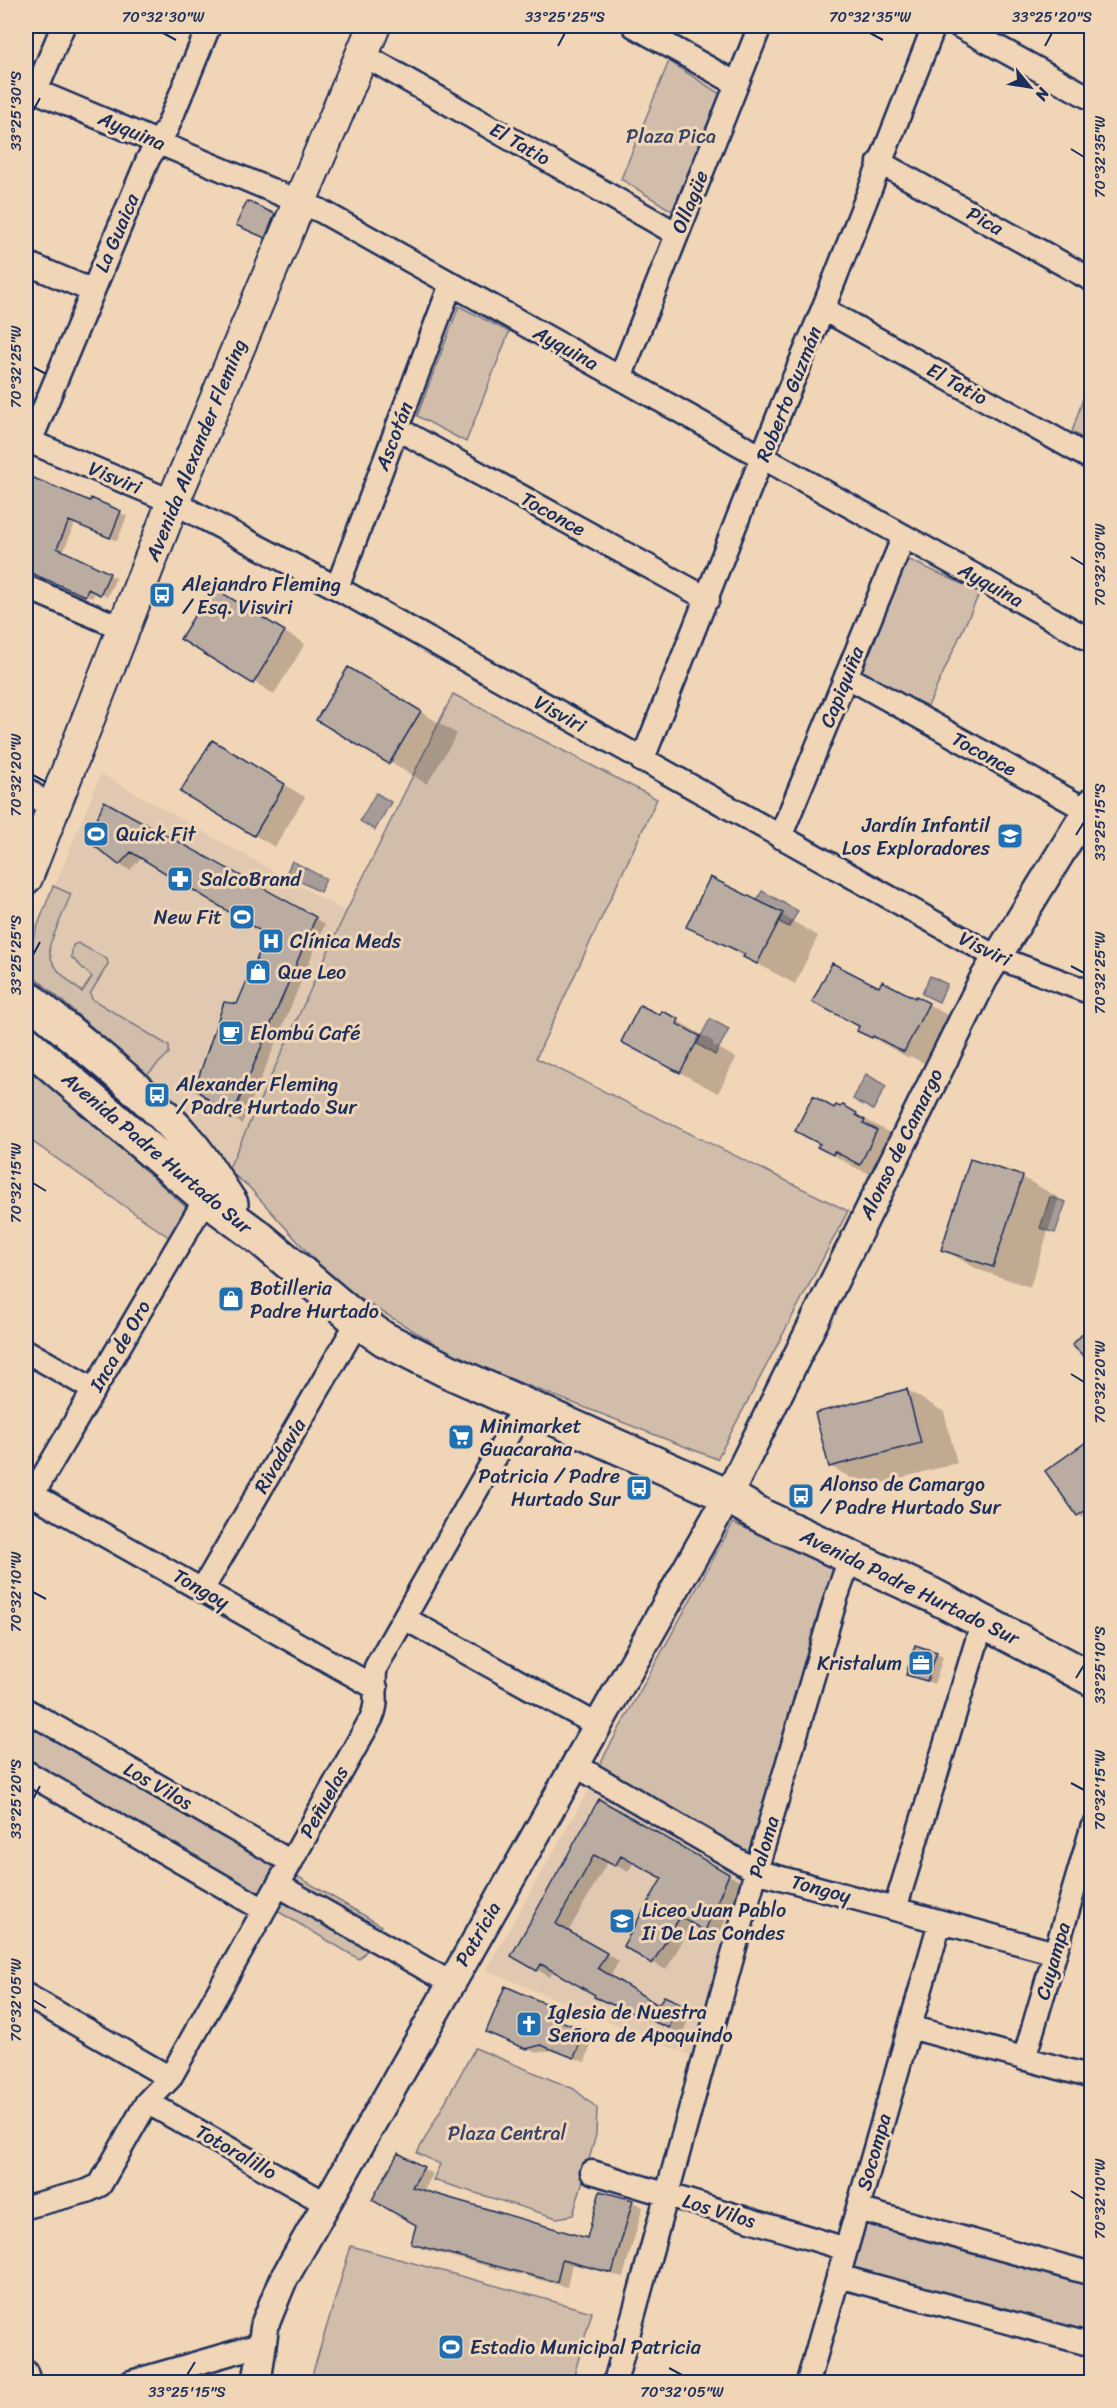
<svg xmlns="http://www.w3.org/2000/svg" width="1117" height="2408" viewBox="0 0 1117 2408" font-family="Sriracha,sans-serif">
  <style>
    .built { fill: #e0c9b0 }
    .green { fill: #d1bdaa; stroke: #767684; stroke-width: 1.5 }
    .water { fill: #a79c98; stroke: #6f7081; stroke-width: 1.5 }
    .shadow { fill: #0003 }
    .building { fill: #bbaca1; stroke: #1b2f5e; stroke-width: 1.5 }
    .lines { fill: none; stroke-linecap: round; stroke-linejoin: round }
    .minor-casing { stroke: #1b2f5e; stroke-width: 27 }
    .tertiary-casing { stroke: #1b2f5e; stroke-width: 32 }
    .secondary-casing { stroke: #1b2f5e; stroke-width: 36 }
    .primary-casing { stroke: #1b2f5e; stroke-width: 38 }
    .minor { stroke: #f0d5b7; stroke-width: 22 }
    .tertiary { stroke: #f0d5b7; stroke-width: 27 }
    .secondary { stroke: #f0d5b7; stroke-width: 32 }
    .primary { stroke: #f0d5b7; stroke-width: 33 }
    .ticks { fill: none; stroke: #1b2f5e; stroke-width: 2 }
    .labels { text-anchor: middle; dominant-baseline: central; stroke-width: 6; stroke-linejoin: round; paint-order: stroke }
    .street-label { font-size: 20px; fill: #1b2f5e; stroke: #f0d5b7 }
    .park-label { font-size: 20px; fill: #364469; stroke: #f0d5b7 }
    .poi-label { font-size: 20px; fill: #1b2f5e; stroke: #f0d5b7; text-anchor: start }
    .neatline { fill: none; stroke: #1b2f5e; stroke-width: 2 }
    .ticks-label { font-size: 15px; text-anchor: middle; fill: #1b2f5e }
  </style>
  <rect width="100%" height="100%" fill="#f0d5b7"/>
  <filter id="ink" filterUnits="userSpaceOnUse"><feTurbulence type="fractalNoise" baseFrequency=".0167" numOctaves="2"/><feDisplacementMap in="SourceGraphic" scale="12" xChannelSelector="R" yChannelSelector="G"/><feConvolveMatrix kernelMatrix="1 2 1 2 8 2 1 2 1" color-interpolation-filters="sRGB"/></filter>
  <g filter="url(#ink)">
    <path class="built" d="M101 774 346 912 228 1170 170 1097 30 973 26 956Z
      M592 1784 743 1872 694 2057 486 1970Z"/>
    <path class="green" d="M669 61 720 94 672 211 621 179Z
      M459 306 509 332 466 442 417 416Z
      M1091 374V443L1072 432Z
      M905 558 980 592 928 706 853 672Z
      M453 694 657 799 536 1058 848 1211 717 1459 460 1359 336 1284 249 1187 228 1170 346 912Z
      M53 886 71 894 50 944C46 966 68 980 82 992L92 977 71 957 73 945 78 943 107 959 108 964 90 994 92 999 169 1046V1053L147 1075 30 973 26 956Z
      M26 1064 186 1207 170 1238 26 1137Z
      M733 1523 834 1566 749 1854 597 1769Z
      M26 1717 382 1926 369 1948 359 1959 26 1763Z
      M475 2048 574 2089 597 2108 596 2135 573 2215 557 2218 433 2180 440 2164 417 2153Z
      M860 2221 1091 2285V2335L848 2267Z
      M351 2246 592 2312 572 2382H310Z"/>
    <path class="water" d="M376 793 391 802 375 830 360 821Z
      M292 861 326 879 320 892 286 874Z
      M762 891 798 911 789 927 753 908Z
      M930 976 947 984 939 1002 922 994Z
      M710 1019 729 1029 715 1055 697 1044Z
      M866 1074 886 1086 873 1110 853 1099Z
      M1050 1197 1066 1202 1055 1233 1040 1228Z"/>
    <path class="shadow" d="M274 215 281 219 272 241 244 228Z
      M26 477 90 503 92 500 127 516 117 541 75 523 63 553 116 578 107 597 95 591 92 598 26 570Z
      M233 601 305 644 274 694 182 639Z
      M385 690 457 734 427 784 318 719Z
      M232 753 305 797 275 847 254 835Z
      M104 803 325 924 242 1124 232 1118 196 1088 238 1006 269 934 142 857 130 870 119 864Z
      M782 915 818 936 795 984 688 926Z
      M880 989 916 1000 917 998 965 1025 941 1072 910 1056 909 1058 896 1051 859 1030 860 1028 814 1002Z
      M660 1017 678 1021 714 1042 713 1045 736 1058 718 1093 623 1042Z
      M835 1110 856 1114 893 1135 897 1185 871 1170 870 1174 856 1168 819 1147Z
      M1022 1177 1059 1198 1030 1287 979 1270 942 1249Z
      M907 1390 944 1412 957 1463 867 1487 830 1466Z
      M1092 1440V1522L1078 1515Z
      M936 1654 943 1657 934 1684 908 1674Z
      M600 1801 741 1882 718 1937 693 1923 666 1970 625 1946 664 1878 634 1862 628 1872 608 1861 568 1932 619 1961 610 1977 659 2007 679 2004 692 2011 682 2034 608 2004 596 1996 597 1995 554 1970 550 1977 513 1956Z
      M549 2006 560 2013 564 2024 594 2037 585 2062 552 2050 537 2053 498 2037Z
      M398 2155 433 2174 423 2192 588 2239 602 2193 633 2202 643 2207 623 2277 572 2264 567 2287 422 2249 412 2243 417 2224Z"/>
    <path class="building" d="M247 201 275 214 265 238 236 225Z
      M26 475 90 501 91 498 121 511 110 538 69 521 57 548 110 573 100 595 88 589 85 596 26 571Z
      M212 587 285 631 253 684 180 639Z
      M348 667 421 711 389 764 316 720Z
      M212 740 285 784 254 836 180 792Z
      M104 801 316 917 231 1119 195 1088 224 1002 237 1004 267 935 131 852 119 865 88 841Z
      M710 877 783 913 757 964 743 957 745 954 686 927Z
      M832 963 879 987 882 981 915 998 916 996 929 1003 904 1052 873 1036 872 1038 857 1031 859 1026 812 1002Z
      M640 1005 660 1015 662 1011 679 1019 677 1024 700 1036 680 1073 621 1042Z
      M813 1096 834 1108 836 1105 840 1107 843 1105 857 1113 856 1115 865 1120 863 1123 877 1130 860 1165 834 1151 833 1155 817 1147 820 1144 795 1131Z
      M970 1159 1023 1176 993 1267 941 1250Z
      M1092 1324V1364L1072 1345Z
      M907 1389 921 1443 829 1467 815 1413Z
      M1092 1438V1506L1077 1516 1045 1471Z
      M915 1645 937 1652 927 1681 906 1675Z
      M599 1799 729 1874 705 1931 680 1917 652 1964 623 1946 662 1878 621 1856 615 1866 594 1855 556 1924 607 1953 598 1968 658 2005 664 1996 680 2003 669 2028 594 1997 595 1995 541 1964 537 1971 511 1956Z
      M505 1986 549 2005 555 2019 585 2030 574 2058 541 2045 526 2049 486 2032Z
      M398 2153 424 2167 412 2187 587 2238 600 2191 633 2200 612 2273 562 2260 557 2282 411 2244 416 2225 372 2200Z"/>
    <g class="lines">
      <g class="minor-casing">
        <path id="minor" d="M634 26 737 84
          M959 26 1092 99
          M362 54 677 234
          M26 87 321 211 1092 641
          M36 91 63 26
          M879 162 1092 280
          M26 263 93 291
          M823 309 1092 459
          M620 378 760 26
          M398 429 708 599
          M26 440 173 502 337 588 996 957 1092 993
          M30 442 148 159 167 128 209 26
          M26 587 124 629
          M337 588 451 284
          M846 676 1092 813
          M642 761 783 404 823 309 934 26
          M26 789 53 810
          M780 837 904 536
          M26 1351 94 1390
          M26 1491 376 1688
          M33 1494 206 1198
          M202 1590 358 1321
          M404 1618 597 1725
          M26 1710 291 1862
          M575 1765 756 1871 1055 1953
          M26 1772 264 1910
          M278 1885 451 1983
          M895 1909 983 1621
          M26 1995 170 2078
          M910 2027 1092 2077
          M1024 2059 1092 1828
          M147 2102 325 2203
          M592 2172 846 2249
          M26 2207 87 2191 100 2185 147 2102 170 2078 371 1719C381 1698 371 1686 376 1667L525 1405
          M858 2209 1092 2274
          M838 2276 1092 2345
          M26 2372 29 2382
          M131 2382 260 2345
          M615 2382 756 1871 836 1598 851 1556
          M808 2382 940 1922"/>
      </g>
      <g class="tertiary-casing">
        <path id="tertiary" d="M257 2382 265 2324 282 2282 728 1496 983 980 1092 802"/>
      </g>
      <g class="secondary-casing">
        <path id="secondary" d="M26 878 173 502 374 26"/>
      </g>
      <g class="primary-casing">
        <path id="primary" d="M26 996C80 1044 142 1087 189 1143 205 1161 217 1184 231 1204
          M26 1043 206 1198 261 1239 358 1321 384 1339 448 1371 728 1496 764 1517 932 1595 1092 1679"/>
      </g>
      <use href="#minor" class="minor"/>
      <use href="#tertiary" class="tertiary"/>
      <use href="#secondary" class="secondary"/>
      <use href="#primary" class="primary"/>
    </g>
  </g>
  <path class="ticks" d="M163 33 176 40M870 33 883 40M558 46 565 33M1045 46 1052 33M33 111 40 98M1071 149 1084 157M33 367 46 374M1071 557 1084 565M33 775 46 782M1076 835 1084 822M33 955 40 942M1071 966 1084 973M33 1183 46 1191M1071 1374 1084 1382M33 1592 46 1599M1076 1678 1084 1665M1071 1783 1084 1790M33 1799 40 1786M33 2000 46 2008M1071 2191 1084 2199M669 2368 682 2375M187 2375 195 2362"/>
  <defs>
    <g id="bus-square" transform="scale(1.35)"><rect x="-9" y="-9" width="18" height="18" rx="4" fill="#1f6fb2" stroke="#f0d5b7"/><path d="M-5-6H5V4H4V6H2V4H-2V6H-4V4H-5ZM-3.5-4V0h7V-4ZM-3.5 1.2v1.5H-2V1.2ZM2 1.2v1.5H3.5V1.2Z" fill="#fff"/></g>
    <g id="stadium-square" transform="scale(1.35)"><rect x="-9" y="-9" width="18" height="18" rx="4" fill="#1f6fb2" stroke="#f0d5b7"/><path d="M0-5a6.5 5 0 1 0 0 10a6.5 5 0 1 0 0-10ZM-3.5-1.8h7v3.6h-7Z" fill="#fff"/></g>
    <g id="school-square" transform="scale(1.35)"><rect x="-9" y="-9" width="18" height="18" rx="4" fill="#1f6fb2" stroke="#f0d5b7"/><path d="M0-5L7-2L0 1L-7-2ZM-4 1L0 2.5L4 1V4Q0 6-4 4Z" fill="#fff"/></g>
    <g id="pharmacy-square" transform="scale(1.35)"><rect x="-9" y="-9" width="18" height="18" rx="4" fill="#1f6fb2" stroke="#f0d5b7"/><path d="M-2-6h4v4h4v4h-4v4h-4v-4h-4v-4h4Z" fill="#fff"/></g>
    <g id="hospital-square" transform="scale(1.35)"><rect x="-9" y="-9" width="18" height="18" rx="4" fill="#1f6fb2" stroke="#f0d5b7"/><path d="M-5-5h3v3.5h4V-5h3V5h-3V1.5h-4V5h-3Z" fill="#fff"/></g>
    <g id="shop-square" transform="scale(1.35)"><rect x="-9" y="-9" width="18" height="18" rx="4" fill="#1f6fb2" stroke="#f0d5b7"/><path d="M-5-2.5h2.3a2.7 3.5 0 0 1 5.4 0H5L5.5 6h-11ZM-1.5-2.5h3a1.5 2.3 0 0 0-3 0Z" fill="#fff"/></g>
    <g id="cafe-square" transform="scale(1.35)"><rect x="-9" y="-9" width="18" height="18" rx="4" fill="#1f6fb2" stroke="#f0d5b7"/><path d="M-5.5-4.5H6V0H3Q3 3.5 0 3.5H-2.5Q-5.5 3.5-5.5 0ZM3-3.2v2h1.7v-2ZM-6 4.5H4V6H-6Z" fill="#fff"/></g>
    <g id="supermarket-square" transform="scale(1.35)"><rect x="-9" y="-9" width="18" height="18" rx="4" fill="#1f6fb2" stroke="#f0d5b7"/><path d="M-6-5.5h2.5l.6 2H6L4.5 2H-2.5L-4.4-4H-6ZM-1.5 3.2a1.3 1.3 0 1 0 .1 0ZM3 3.2a1.3 1.3 0 1 0 .1 0Z" fill="#fff"/></g>
    <g id="office-square" transform="scale(1.35)"><rect x="-9" y="-9" width="18" height="18" rx="4" fill="#1f6fb2" stroke="#f0d5b7"/><path d="M-6-3h4V-5.5h4V-3h4V5H-6ZM-1-4.5V-3h2v-1.5ZM-6 0V1H6V0Z" fill="#fff"/></g>
    <g id="church-square" transform="scale(1.35)"><rect x="-9" y="-9" width="18" height="18" rx="4" fill="#1f6fb2" stroke="#f0d5b7"/><path d="M-1.2-6h2.4v3.5h3.3v2.4h-3.3V6h-2.4V-.1h-3.3v-2.4h3.3Z" fill="#fff"/></g>
  </defs>
  <g fill-rule="evenodd">
    <use href="#bus-square" x="162" y="595"/>
    <use href="#stadium-square" x="96" y="834"/>
    <use href="#school-square" x="1010" y="836"/>
    <use href="#pharmacy-square" x="180" y="879"/>
    <use href="#stadium-square" x="242" y="917"/>
    <use href="#hospital-square" x="271" y="941"/>
    <use href="#shop-square" x="258" y="972"/>
    <use href="#cafe-square" x="231" y="1033"/>
    <use href="#bus-square" x="157" y="1095"/>
    <use href="#shop-square" x="231" y="1299"/>
    <use href="#supermarket-square" x="461" y="1437"/>
    <use href="#bus-square" x="639" y="1488"/>
    <use href="#bus-square" x="801" y="1496"/>
    <use href="#office-square" x="921" y="1663"/>
    <use href="#school-square" x="622" y="1921"/>
    <use href="#church-square" x="529" y="2024"/>
    <use href="#stadium-square" x="451" y="2347"/>
  </g>
  <g class="labels">
    <g class="street-label">
      <text transform="translate(132 131) rotate(23)">Ayquina</text>
      <text transform="translate(520 144) rotate(30)">El Tatio</text>
      <text transform="translate(690 202) rotate(-68)">Ollagüe</text>
      <text transform="translate(985 221) rotate(29)">Pica</text>
      <text transform="translate(117 233) rotate(-67)">La Guaica</text>
      <text transform="translate(566 348) rotate(29)">Ayquina</text>
      <text transform="translate(957 384) rotate(29)">El Tatio</text>
      <text transform="translate(789 394) rotate(-68)">Roberto Guzmán</text>
      <text transform="translate(394 436) rotate(-69)">Ascotán</text>
      <text transform="translate(196 450) rotate(-68)">Avenida Alexander Fleming</text>
      <text transform="translate(115 478) rotate(23)">Visviri</text>
      <text transform="translate(553 514) rotate(29)">Toconce</text>
      <text transform="translate(991 585) rotate(29)">Ayquina</text>
      <text transform="translate(842 687) rotate(-68)">Capiquiña</text>
      <text transform="translate(560 714) rotate(29)">Visviri</text>
      <text transform="translate(984 754) rotate(29)">Toconce</text>
      <text transform="translate(985 949) rotate(26)">Visviri</text>
      <text transform="translate(901 1144) rotate(-64)">Alonso de Camargo</text>
      <text transform="translate(157 1153) rotate(40)">Avenida Padre Hurtado Sur</text>
      <text transform="translate(120 1346) rotate(-60)">Inca de Oro</text>
      <text transform="translate(280 1456) rotate(-60)">Rivadavia</text>
      <text transform="translate(910 1587) rotate(26)">Avenida Padre Hurtado Sur</text>
      <text transform="translate(201 1589) rotate(30)">Tongoy</text>
      <text transform="translate(158 1786) rotate(30)">Los Vilos</text>
      <text transform="translate(324 1802) rotate(-61)">Peñuelas</text>
      <text transform="translate(764 1847) rotate(-74)">Paloma</text>
      <text transform="translate(821 1889) rotate(15)">Tongoy</text>
      <text transform="translate(478 1934) rotate(-60)">Patricia</text>
      <text transform="translate(1053 1961) rotate(-74)">Cuyampa</text>
      <text transform="translate(236 2152) rotate(30)">Totoralillo</text>
      <text transform="translate(874 2152) rotate(-74)">Socompa</text>
      <text transform="translate(719 2211) rotate(17)">Los Vilos</text>
    </g>
    <g class="park-label">
      <text x="671" y="136">Plaza Pica</text>
      <text x="507" y="2133">Plaza Central</text>
    </g>
    <g class="poi-label">
      <text x="182" y="584">Alejandro Fleming<tspan x="182" dy="23">/ Esq. Visviri</tspan></text>
      <text x="990" y="825" text-anchor="end">Jardín Infantil<tspan x="990" dy="23">Los Exploradores</tspan></text>
      <text x="116" y="834">Quick Fit</text>
      <text x="200" y="879">SalcoBrand</text>
      <text x="222" y="917" text-anchor="end">New Fit</text>
      <text x="290" y="941">Clínica Meds</text>
      <text x="278" y="972">Que Leo</text>
      <text x="250" y="1033">Elombú Café</text>
      <text x="176" y="1084">Alexander Fleming<tspan x="176" dy="23">/ Padre Hurtado Sur</tspan></text>
      <text x="250" y="1288">Botilleria<tspan x="250" dy="23">Padre Hurtado</tspan></text>
      <text x="480" y="1426">Minimarket<tspan x="480" dy="23">Guacarana</tspan></text>
      <text x="620" y="1476" text-anchor="end">Patricia / Padre<tspan x="620" dy="23">Hurtado Sur</tspan></text>
      <text x="820" y="1484">Alonso de Camargo<tspan x="820" dy="23">/ Padre Hurtado Sur</tspan></text>
      <text x="902" y="1663" text-anchor="end">Kristalum</text>
      <text x="642" y="1910">Liceo Juan Pablo<tspan x="642" dy="23">Ii De Las Condes</tspan></text>
      <text x="548" y="2012">Iglesia de Nuestra<tspan x="548" dy="23">Señora de Apoquindo</tspan></text>
      <text x="470" y="2347">Estadio Municipal Patricia</text>
    </g>
  </g>
  <rect width="1117" height="2408" fill="none" stroke="#f0d5b7" stroke-width="66"/>
  <g transform="translate(1030 87) rotate(120)" stroke="#f0d5b7" stroke-width="4.5" paint-order="stroke">
  <path d="M0-4.5L10 22L0 15L-10 22Z" fill="#1b2f5e"/>
  <text y="-9" font-size="16" font-weight="bold" text-anchor="middle" fill="#1b2f5e">N</text>
  </g>
  <rect x="33" y="33" width="1051" height="2342" class="neatline"/>
  <g class="ticks-label">
    <text x="163" y="22">70°32'30"W</text>
    <text x="565" y="22">33°25'25"S</text>
    <text x="870" y="22">70°32'35"W</text>
    <text x="1052" y="22">33°25'20"S</text>
    <text transform="translate(16 111) rotate(-90)" y="5">33°25'30"S</text>
    <text transform="translate(1100 157) rotate(-90)" y="5">70°32'35"W</text>
    <text transform="translate(16 367) rotate(-90)" y="5">70°32'25"W</text>
    <text transform="translate(1100 565) rotate(-90)" y="5">70°32'30"W</text>
    <text transform="translate(16 775) rotate(-90)" y="5">70°32'20"W</text>
    <text transform="translate(1100 822) rotate(-90)" y="5">33°25'15"S</text>
    <text transform="translate(16 955) rotate(-90)" y="5">33°25'25"S</text>
    <text transform="translate(1100 973) rotate(-90)" y="5">70°32'25"W</text>
    <text transform="translate(16 1183) rotate(-90)" y="5">70°32'15"W</text>
    <text transform="translate(1100 1382) rotate(-90)" y="5">70°32'20"W</text>
    <text transform="translate(16 1592) rotate(-90)" y="5">70°32'10"W</text>
    <text transform="translate(1100 1665) rotate(-90)" y="5">33°25'10"S</text>
    <text transform="translate(1100 1790) rotate(-90)" y="5">70°32'15"W</text>
    <text transform="translate(16 1799) rotate(-90)" y="5">33°25'20"S</text>
    <text transform="translate(16 2000) rotate(-90)" y="5">70°32'05"W</text>
    <text transform="translate(1100 2199) rotate(-90)" y="5">70°32'10"W</text>
    <text x="187" y="2397">33°25'15"S</text>
    <text x="682" y="2397">70°32'05"W</text>
  </g>
</svg>
